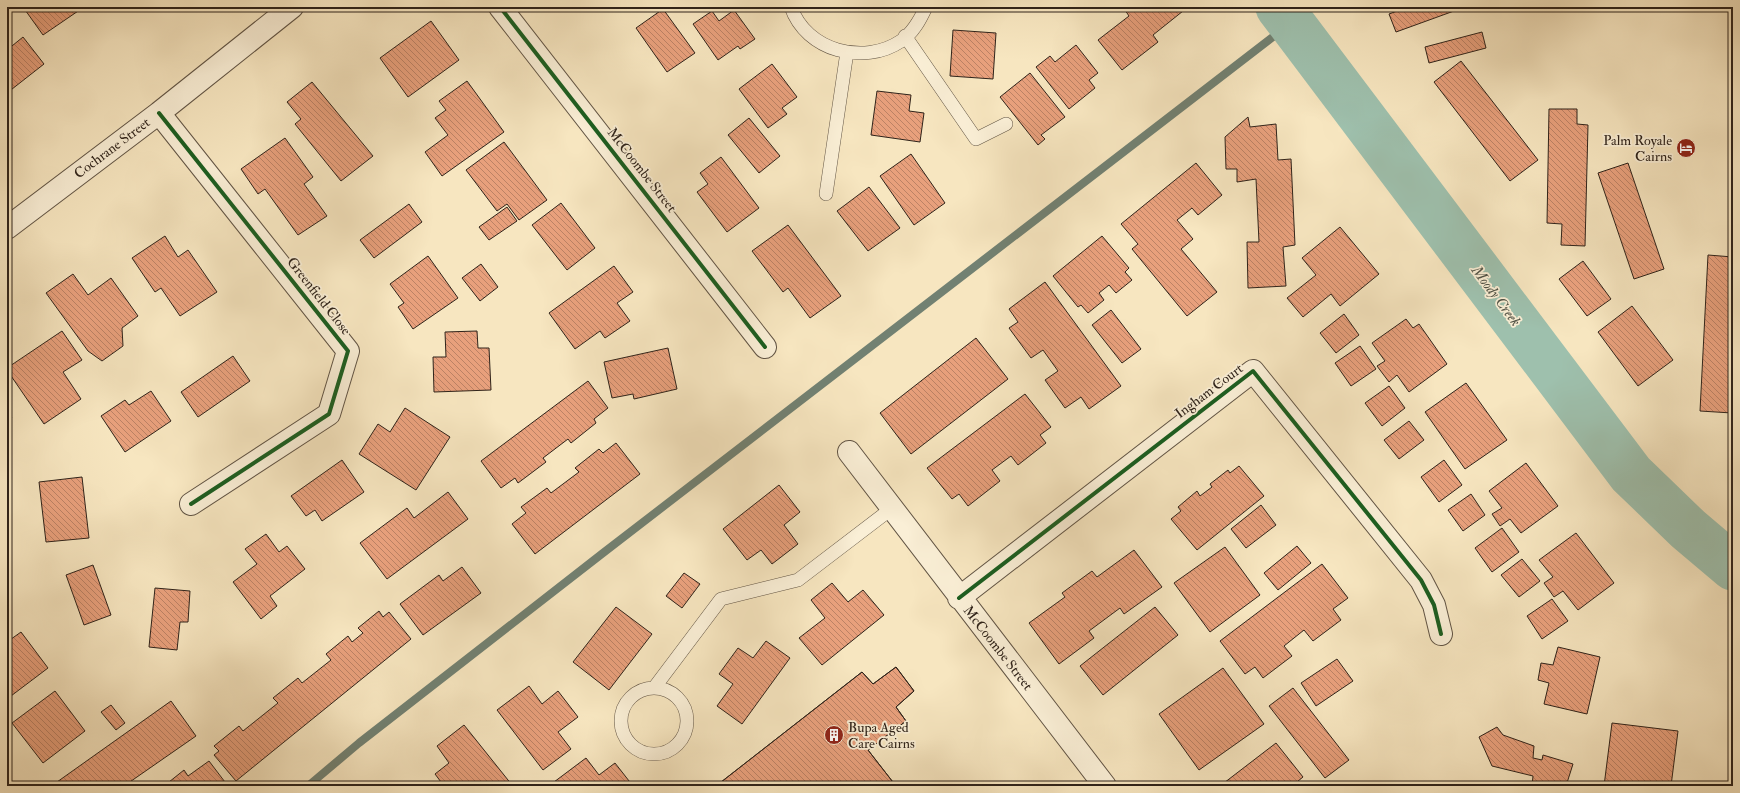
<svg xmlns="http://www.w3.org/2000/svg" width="1740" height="793" viewBox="0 0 1740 793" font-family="'IM FELL Double Pica',serif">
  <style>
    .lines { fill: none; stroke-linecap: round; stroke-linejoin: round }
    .stream { stroke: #728172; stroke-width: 8 }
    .river { stroke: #9ec0ad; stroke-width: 47 }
    .building { fill: url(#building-back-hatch); stroke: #2f231a }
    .lane-casing { stroke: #615444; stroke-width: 14 }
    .street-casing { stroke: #615444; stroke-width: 24 }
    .lane { stroke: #faefd6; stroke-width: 13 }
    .street { stroke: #faefd6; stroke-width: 22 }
    .cycleway-casing { stroke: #faefd6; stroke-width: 6 }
    .cycleway { stroke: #1b5e20; stroke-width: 4 }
    .labels { text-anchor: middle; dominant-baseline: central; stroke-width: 3.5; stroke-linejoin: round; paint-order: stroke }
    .poi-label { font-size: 14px; fill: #2f231a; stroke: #faefd6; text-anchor: end }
    .street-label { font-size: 14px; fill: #2f231a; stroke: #faefd6 }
    .water-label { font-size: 15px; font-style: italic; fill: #505246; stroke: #faefd6 }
  </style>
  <defs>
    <pattern id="building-back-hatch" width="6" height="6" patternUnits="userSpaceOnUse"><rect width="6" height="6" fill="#e8a07c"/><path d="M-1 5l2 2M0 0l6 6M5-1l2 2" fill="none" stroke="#bc8265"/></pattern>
  </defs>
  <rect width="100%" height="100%" fill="#f7e6c0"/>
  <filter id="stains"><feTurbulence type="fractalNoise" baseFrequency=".005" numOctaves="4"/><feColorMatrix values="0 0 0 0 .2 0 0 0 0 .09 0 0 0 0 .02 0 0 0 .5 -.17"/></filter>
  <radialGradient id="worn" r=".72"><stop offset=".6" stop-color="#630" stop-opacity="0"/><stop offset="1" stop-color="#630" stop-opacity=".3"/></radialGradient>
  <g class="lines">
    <path class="stream" d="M308 786 359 743 603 553 1291 23"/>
    <path class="river" d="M1279 7 1631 474 1688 529 1733 567"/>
  </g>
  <path class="building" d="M23 7H84L43 35Z
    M1129 7H1179L1183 11 1153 35 1158 42 1122 70 1098 40 1129 16 1125 10Z
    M1408 7H1465L1396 32 1389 14Z
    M663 9 695 53 667 72 636 28Z
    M734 10 755 39 740 49 738 46 718 60 693 24 712 11 719 21Z
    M431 21 459 60 408 97 380 58Z
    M953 30 996 33 993 79 950 76Z
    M1482 32 1486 48 1429 63 1425 47Z
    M23 37 44 64 7 93V50Z
    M1076 45 1098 73 1089 80 1095 88 1069 109 1036 67 1050 56 1055 62Z
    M1461 61 1538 160 1510 181 1434 82Z
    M772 64 797 97 782 108 787 114 768 128 739 89Z
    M1030 73 1065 117 1041 135 1045 139 1038 145 1000 97Z
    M467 81 504 132 442 176 425 152 448 135 435 118 446 110 439 101Z
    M312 82 373 156 341 181 295 124 301 119 287 102Z
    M877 91 911 95 909 111 924 113 920 142 871 135Z
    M1549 109H1577V124L1588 125 1585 246 1561 245 1562 224 1547 223Z
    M1248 117 1250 127 1276 124 1278 160 1291 159 1295 245 1283 247 1286 286 1248 288 1247 242H1259L1256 179 1237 182V169H1226L1225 137Z
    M749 118 780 156 759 173 728 135Z
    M285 138 313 177 304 184 327 216 298 235 265 189 258 194 241 169Z
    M504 142 547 200 519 220 507 204 497 211 466 170Z
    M911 154 945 203 914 225 880 176Z
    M721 157 759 208 727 232 697 192 708 184 700 173Z
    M1196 163 1222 195 1198 215 1192 208 1177 220 1193 239 1181 249 1217 292 1187 316 1132 249 1138 244 1121 224Z
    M1628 163 1664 269 1634 279 1598 173Z
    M869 187 900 228 868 251 837 211Z
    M561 203 595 248 567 270 532 225Z
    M409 204 422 222 374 258 360 240Z
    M507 207 517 221 489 240 479 227Z
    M788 225 841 296 810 318 788 288 783 292 752 251Z
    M1340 227 1379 274 1340 306 1331 294 1303 317 1287 298 1316 275 1302 258Z
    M165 236 178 257 188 250 217 292 180 316 161 288 155 292 132 258Z
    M1102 236 1129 268 1125 272 1132 280 1116 293 1109 285 1099 293 1104 300 1088 313 1081 305 1078 307 1053 276Z
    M1708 255 1733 257 1732 413 1700 411Z
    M428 256 458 298 413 329 398 307 404 303 390 284Z
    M1583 261 1611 299 1587 316 1559 279Z
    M481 264 498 287 480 301 462 278Z
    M614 266 633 292 617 303 630 321 605 338 600 331 575 349 549 313Z
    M73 274 88 295 111 278 138 316 122 328 123 346 102 361 88 351 46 293Z
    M1045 282 1121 386 1089 409 1081 397 1065 408 1045 380 1058 371 1043 350 1031 358 1009 328 1018 322 1009 309Z
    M1632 306 1673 360 1638 386 1598 332Z
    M1111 310 1141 349 1122 363 1092 325Z
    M1344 314 1359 335 1336 353 1320 333Z
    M1406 319 1413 328 1419 324 1447 364 1409 392 1397 375 1389 382 1377 366 1385 361 1372 343Z
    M62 331 82 360 63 372 81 399 44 424 7 370V368Z
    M477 331 478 348H489L491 390 434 392 433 357H446L445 332Z
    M976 338 1008 379 911 454 880 413Z
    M1360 346 1376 369 1351 386 1335 363Z
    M668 348 677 389 634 399 633 394 612 398 604 362Z
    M233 356 250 381 198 417 181 392Z
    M588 381 608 408 594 419 596 423 571 443 568 439 543 458 546 462 518 483 515 478 501 488 481 461Z
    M1466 383 1507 440 1465 469 1425 412Z
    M1389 386 1405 408 1382 426 1365 403Z
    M151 391 171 421 125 452 101 416 125 400 129 405Z
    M1025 394 1051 427 1040 435 1046 443 1018 465 1011 456 992 470 1000 481 968 506 959 494 952 499 927 468Z
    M405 408 450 437 416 490 359 454 378 424 390 432Z
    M7 412 12 418 7 423Z
    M1409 421 1424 440 1399 459 1384 440Z
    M616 443 640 474 535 554 512 524 526 513 521 507 547 488 551 493 579 472 575 468 599 449 603 453Z
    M342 460 364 492 322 521 315 510 306 516 291 496Z
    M1444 460 1462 485 1439 502 1421 477Z
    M1526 463 1558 506 1521 533 1510 519 1500 526 1492 514 1502 508 1489 491Z
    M1239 466 1264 496 1197 550 1171 519 1181 511 1178 507 1197 491 1200 496 1212 487 1210 484 1228 470 1230 473Z
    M82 477 89 538 46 542 39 482Z
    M779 485 800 512 784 525 798 544 772 564 761 550 747 560 723 529Z
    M448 492 468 519 387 579 360 543 407 508 414 518Z
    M1471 494 1485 515 1463 531 1448 510Z
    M1261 505 1276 525 1246 548 1231 529Z
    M1502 528 1519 552 1492 572 1475 548Z
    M1576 533 1614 583 1578 610 1563 591 1554 597 1544 583 1553 577 1539 560Z
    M266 534 279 552 287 546 305 569 270 596 277 606 261 619 233 582 257 564 245 549Z
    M1297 546 1311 563 1278 590 1264 573Z
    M1225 547 1260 595 1210 632 1174 583Z
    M1134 550 1162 587 1124 614 1120 608 1089 631 1094 638 1059 664 1029 623 1065 597 1062 593 1092 571 1097 577Z
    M1522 559 1540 581 1519 597 1501 575Z
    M1322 564 1348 598 1333 609 1341 620 1313 641 1304 630 1284 646 1292 656 1263 678 1255 667 1245 674 1220 641Z
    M93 565 111 615 84 625 66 575Z
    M462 567 481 593 423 635 400 604 439 575 443 581Z
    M684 573 700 584 682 608 666 596Z
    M832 583 848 602 863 590 884 615 822 665 799 638 825 618 811 600Z
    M155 588 190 591 188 622H180L177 650 149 647Z
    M1552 599 1568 621 1542 639 1527 616Z
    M616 607 652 634 609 690 573 662Z
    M1155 607 1178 635 1103 695 1080 666Z
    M379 611 383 617 389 612 411 639 236 781 214 755 219 751 214 746 239 726 243 731 278 703 273 698 298 678 302 683 331 660 326 654 348 636 352 642 363 633 358 628Z
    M21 632 48 668 7 699V642Z
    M766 641 790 658 742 724 717 706 733 684 719 674 738 648 753 658Z
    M1558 647 1600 657 1587 714 1544 704 1549 683 1538 680 1541 663 1553 665Z
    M1337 659 1353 681 1316 706 1301 683Z
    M896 667 914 691 896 707 906 721 868 750 896 786H716L862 672 873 684Z
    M896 667 914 691 896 707 906 721 868 750 896 786H716L862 672 873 684Z
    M1223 668 1264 724 1199 770 1159 714Z
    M529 686 542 704 558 691 578 717 558 732 571 749 543 770 497 710Z
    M1293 688 1349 760 1325 778 1269 706Z
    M55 691 85 731 43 763 12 723Z
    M171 701 196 736 124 786H60L57 782Z
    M111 705 125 723 116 730 101 712Z
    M1612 723 1678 731 1671 786H1604Z
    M464 725 512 785 444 786 435 774 449 763 437 746Z
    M1497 727 1503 735 1534 746 1533 758 1542 760 1543 755 1573 764 1566 786H1532L1533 776 1492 766 1479 737Z
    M1276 743 1303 777 1292 786H1220Z
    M586 758 599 775 615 763 633 786H558L554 782Z
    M209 761 228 786H164L184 770 188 776Z"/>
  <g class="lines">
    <g class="lane-casing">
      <path id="lane" d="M791 7C806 51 864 66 901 41 913 33 920 20 926 7
        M905 36 976 139 1006 124
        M826 194 847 52
        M654 688 721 599 798 580 891 509
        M621 721a33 33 0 1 1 66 0a33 33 0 1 1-66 0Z"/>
    </g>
    <g class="street-casing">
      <path id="street" d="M500 7 765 347
        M159 113 348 351 329 414 191 504
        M7 228 159 113 292 7
        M849 452 1105 786
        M959 598 1253 371 1421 580 1434 605 1441 634"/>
    </g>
    <use href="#lane" class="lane"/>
    <use href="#street" class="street"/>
    <g class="cycleway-casing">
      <path id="cycleway" d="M500 7 765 347
        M159 113 348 351 329 414 191 504
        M959 598 1253 371 1421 580 1434 605 1441 634"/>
    </g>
    <use href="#cycleway" class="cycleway"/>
  </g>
  <defs>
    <g id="hotel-disc" transform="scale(1)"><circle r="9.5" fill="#8f2418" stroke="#faefd6"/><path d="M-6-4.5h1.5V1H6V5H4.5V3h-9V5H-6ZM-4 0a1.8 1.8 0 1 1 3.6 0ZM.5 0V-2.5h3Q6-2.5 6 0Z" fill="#fff"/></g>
    <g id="building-disc" transform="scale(1)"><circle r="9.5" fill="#8f2418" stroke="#faefd6"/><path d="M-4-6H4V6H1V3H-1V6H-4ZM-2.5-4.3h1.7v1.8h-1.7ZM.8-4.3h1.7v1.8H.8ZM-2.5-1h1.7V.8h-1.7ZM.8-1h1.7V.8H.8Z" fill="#fff"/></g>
  </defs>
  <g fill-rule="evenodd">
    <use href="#hotel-disc" x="1686" y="148"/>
    <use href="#building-disc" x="834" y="735"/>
  </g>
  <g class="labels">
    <g class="poi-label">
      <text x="1672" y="140">Palm Royale<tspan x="1672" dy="16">Cairns</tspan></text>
      <text x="848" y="727" text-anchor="start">Bupa Aged<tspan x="848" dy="16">Care Cairns</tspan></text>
    </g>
    <g class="street-label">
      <text transform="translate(112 148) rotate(-37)">Cochrane Street</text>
      <text transform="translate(642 170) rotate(52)">McCoombe Street</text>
      <text transform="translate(319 296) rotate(52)">Greenfield Close</text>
      <text transform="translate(1209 391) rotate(-37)">Ingham Court</text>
      <text transform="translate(998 648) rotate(52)">McCoombe Street</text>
    </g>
    <g class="water-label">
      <text transform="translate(1496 296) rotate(53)">Moody Creek</text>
    </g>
  </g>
  <rect width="1740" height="793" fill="none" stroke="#f7e6c0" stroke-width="24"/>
  <rect x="8" y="8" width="1724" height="777" fill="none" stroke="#2f231a" stroke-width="2"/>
  <rect x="12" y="12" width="1716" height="769" fill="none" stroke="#2f231a"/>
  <rect width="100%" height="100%" filter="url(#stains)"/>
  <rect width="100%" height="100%" fill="url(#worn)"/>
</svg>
